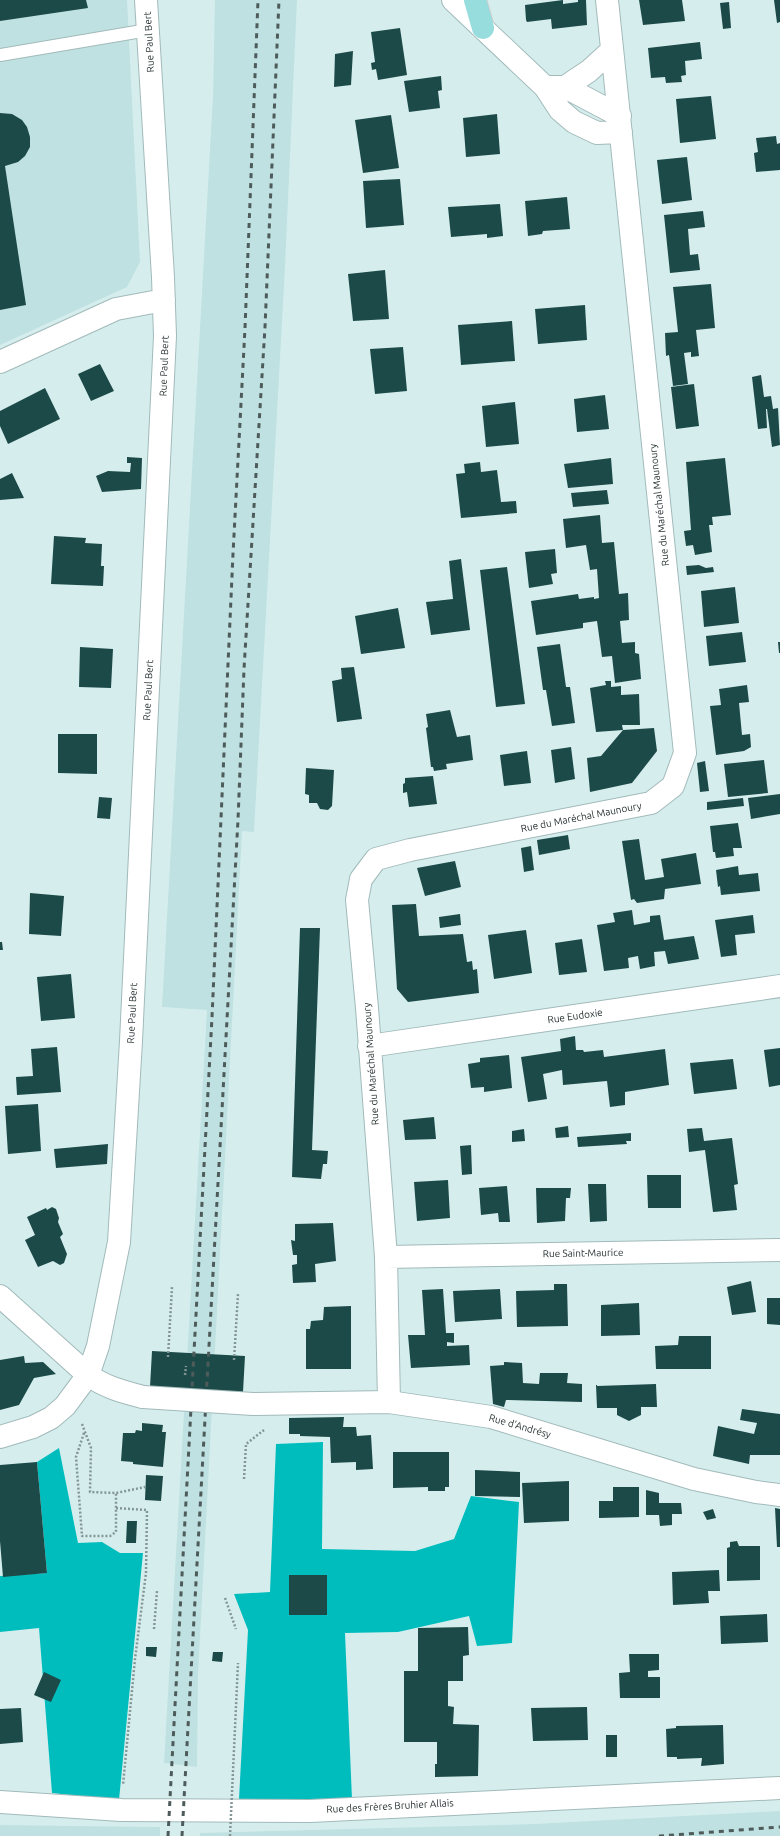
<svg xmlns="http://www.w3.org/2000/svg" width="780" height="1836" viewBox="0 0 780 1836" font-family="Ubuntu,sans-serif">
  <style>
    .built { fill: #c0e1e1 }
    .forest { fill: #00bdbd }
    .building { fill: #1c4a49 }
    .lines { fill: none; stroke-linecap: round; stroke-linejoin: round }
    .service-casing { stroke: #a2baba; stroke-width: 14 }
    .minor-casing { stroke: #a2baba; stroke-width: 24 }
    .tertiary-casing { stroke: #a2baba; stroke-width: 24 }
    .primary-casing { stroke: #cbcece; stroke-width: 24 }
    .path { stroke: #849695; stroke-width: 2.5; stroke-dasharray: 2 2; stroke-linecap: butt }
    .service { stroke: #fff; stroke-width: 12 }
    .minor { stroke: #fff; stroke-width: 22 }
    .tertiary { stroke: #fff; stroke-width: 22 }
    .primary { stroke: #98dddd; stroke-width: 22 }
    .rail { stroke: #4e5b5b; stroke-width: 3; stroke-dasharray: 5 5; stroke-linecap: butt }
    .tertiary-bridge-casing { stroke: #a2baba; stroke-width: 24; stroke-linecap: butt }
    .path-bridge { stroke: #849695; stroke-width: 2.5; stroke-dasharray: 2 2; stroke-linecap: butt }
    .tertiary-bridge { stroke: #fff; stroke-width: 22 }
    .labels { text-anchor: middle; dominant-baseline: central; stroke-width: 4; stroke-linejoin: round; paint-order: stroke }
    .street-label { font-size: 10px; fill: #273131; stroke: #fff }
  </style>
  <rect width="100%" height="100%" fill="#d5eeed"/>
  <path class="built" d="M0 0H127L140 262 127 287 0 345Z
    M215 0H297L285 267 254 832 242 831 198 1676 197 1767 164 1763 207 1010 162 1007 213 96Z
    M780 1811V1836H200V1833L535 1824Z
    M0 1825 154 1827H160V1836H0Z"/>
  <path class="forest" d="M323 1442 322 1549 415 1551 454 1539 471 1496 519 1502 512 1643 477 1646 469 1616 398 1632 345 1633 352 1799 238 1818 248 1630 234 1594 270 1592 276 1444Z
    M59 1448 78 1543 102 1542 120 1553H143L119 1800 52 1793 39 1628 0 1632V1576L47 1573 37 1462Z"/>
  <path class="building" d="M0 0H86L88 8 0 21Z
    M563 0V4L578 2V0H586L587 25 552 29 551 19 527 22 526 20 525 5Z
    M639 0H682L685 21 643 25Z
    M774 0H780V22L777 23Z
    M729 2 731 28 723 29 720 3Z
    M400 28 407 75 378 80 376 69 372 70 371 63 375 62 371 32Z
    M700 42 702 59 685 61 686 75 681 76 682 82 666 83 665 77 651 78 648 48Z
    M353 51 351 85 334 87 335 54Z
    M441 76 442 90 438 91 440 108 409 112 404 81Z
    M711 96 716 139 680 143 676 99Z
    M0 113 12 114 22 120 27 127 30 137V147L25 156 18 162 5 166 26 305 0 310Z
    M497 114 500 154 466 157 463 118Z
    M391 115 399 168 363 173 355 120Z
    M776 136 777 144 780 143V170L756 172 754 153 758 152 756 138Z
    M687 157 692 200 662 204 657 160Z
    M400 179 404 225 366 228 363 181Z
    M567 197 570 229 543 231 542 234 528 236 525 201Z
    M500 204 503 236 487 238V234L451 237 448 207Z
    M703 211 705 227 688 229 690 255 698 254 700 270 670 273 664 215Z
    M385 270 389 319 353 321 348 274Z
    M711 284 715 328 696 330 699 356 691 357V352L684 353 688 384 673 386 669 355 666 356 665 333 678 332 673 287Z
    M585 305 587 340 538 344 535 309Z
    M512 321 515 361 461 365 458 325Z
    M403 347 407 391 375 394 370 349Z
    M100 364 114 391 91 401 78 374Z
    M761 375 764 397 771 396 773 409 778 408 780 445 772 447 767 409H766L767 428 758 429 752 377Z
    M694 384 699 426 676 429 671 387Z
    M45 388 60 419 8 444 0 426V411Z
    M605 395 609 429 577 432 574 399Z
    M515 402 519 444 486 447 482 406Z
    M127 457 142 458 141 489 102 492 96 476 108 471 130 472 131 463H127Z
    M611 458 613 484 568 488 564 464Z
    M725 458 731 515 712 517 713 525H709L712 552 695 555 693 545 686 546 684 531 691 530 686 462Z
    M480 462 481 472 497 470 501 502 516 501 517 513 461 518 456 474 465 473 464 464Z
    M12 473 24 498 0 500V479Z
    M607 490 609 504 573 507 571 493Z
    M600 515 602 543 614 542 619 594 628 593 629 620 620 621 622 643 635 642V653L639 654 641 679 615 683 612 656 602 657 597 621 583 623V628L536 635 531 601 578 594 579 599 594 597V599L599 598 597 569 590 570 586 545 566 548 563 519Z
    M54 536 86 538 85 543 102 544 101 566H104L103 586 51 584Z
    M555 549 557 573 551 574 553 584 529 588 525 552Z
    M461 559 470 630 431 635 426 602 453 599 449 561Z
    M699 565 706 568 713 567 714 572 687 575 686 566Z
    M507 567 525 704 496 707 480 570Z
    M735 587 739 623 704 627 701 591Z
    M398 608 405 648 361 654 355 616Z
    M742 632 746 662 709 666 706 636Z
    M778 642H780V653H779Z
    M560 644 566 687H570L575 723 552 726 546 690H543L537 647Z
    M80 647 113 649 111 688 79 687Z
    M354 667 362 719 337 722 332 681 342 679 341 668Z
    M605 681H611V687L621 686V695L639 694 640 725H622L623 730 596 732 590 688 606 685Z
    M747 685 749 702 739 703 742 735 750 734 751 747 744 751 716 755 710 706 721 705 719 689Z
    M450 710 457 737 470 735 473 760 446 764 447 769 434 771 433 767H431L426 728 428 727 426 714Z
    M654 728 657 751 632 783 590 792 587 758 601 756 623 730Z
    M58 734H97V774L58 773Z
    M571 747 575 779 555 783 551 750Z
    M527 751 531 783 504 786 500 755Z
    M764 760 768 793 728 797 724 764Z
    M705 761 709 791 700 792 697 763Z
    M306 768 334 770 332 806 328 810 320 809 317 803H309V795L305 794Z
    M433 776 437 804 409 807 407 792 403 793V784L405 783V778Z
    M780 794V814L751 819 748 798Z
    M99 797 112 798 110 819 97 818Z
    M743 798 744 806 707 810V802Z
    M738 823 742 848H733L734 856 716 858 715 852H713L710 826Z
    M568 835 570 849 539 855 537 840Z
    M639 839 645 880 664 877 661 859 696 853 701 884 665 889 664 899 637 903 634 899 631 900 622 841Z
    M531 846 534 870 524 872 521 848Z
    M455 861 461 887 425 896 417 868Z
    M738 866 739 875 758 873 760 891 721 895 720 886 718 887 716 870Z
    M30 893 64 896 61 936 29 934Z
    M416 904 419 936 463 934 467 962 472 961 473 970 477 969 479 993 408 1002 397 989 392 905Z
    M632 910 634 925 650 922V916L660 915 664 940 694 936 699 959 668 964 665 951 654 952 655 966 640 969 638 956 628 958 629 968 604 971 597 925 615 922 613 913Z
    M460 914 461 925 440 928 439 917Z
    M753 915 755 933 735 935 737 955 721 957 715 920Z
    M300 928H320L312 1150 328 1151 327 1164H323L321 1179 292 1177Z
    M526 930 532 973 494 979 488 935Z
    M582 939 587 972 559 975 555 943Z
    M0 942H2L3 950H0Z
    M71 974 75 1018 41 1021 37 977Z
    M575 1036 576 1050H583L584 1052 603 1050 604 1057 665 1049 669 1085 625 1092V1105L610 1107 607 1081 563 1085 562 1070 543 1074 547 1099 528 1102 521 1057 561 1051 560 1039Z
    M57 1047 61 1092 17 1095 16 1077 33 1076 31 1049Z
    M780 1048V1085L769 1087 764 1050Z
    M509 1055 512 1088 484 1092V1087L471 1088 468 1064 480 1062V1058Z
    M733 1059 737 1089 694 1094 690 1063Z
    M38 1104 41 1151 8 1154 5 1106Z
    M434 1117 436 1139 405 1140 403 1120Z
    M568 1126 569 1137 556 1138 555 1128Z
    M702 1128 704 1141 732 1138 738 1184 734 1185 737 1210 713 1212 705 1150 689 1152 687 1129Z
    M524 1129 525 1141 512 1142V1131Z
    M631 1133V1141H626L627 1144 578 1147 577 1137Z
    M108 1144 107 1164 56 1168 54 1149Z
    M471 1145 472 1174 462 1175 460 1146Z
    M647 1175H681V1208H648Z
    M448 1180 450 1218 417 1221 414 1182Z
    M588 1184H606L607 1221 590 1222Z
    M507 1186 510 1222H499L498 1213 481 1215 479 1188Z
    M536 1188H571L570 1198H566L565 1221 537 1223Z
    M52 1207 56 1209 59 1218 58 1222 63 1234 60 1237 67 1254 64 1263 60 1265 53 1261 38 1267 25 1240 35 1235 27 1217 46 1208 47 1210Z
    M333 1223 336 1261 315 1264 316 1282 293 1283 292 1265 297 1264V1255H293L291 1240 295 1241V1224Z
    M751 1281 756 1312 732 1315 727 1287Z
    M554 1284H567L568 1326 517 1327 516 1291 554 1290Z
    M443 1289 446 1333H454V1343L447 1342V1346L469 1345 470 1365 411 1368 408 1335H425L422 1290Z
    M500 1289 502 1319 455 1322 453 1291Z
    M767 1298H780V1325L767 1324Z
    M639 1303 640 1335 601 1336V1305Z
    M351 1306V1369H306V1329H310L311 1321 323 1320 324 1307Z
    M679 1336H711V1369H656L655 1346 678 1345Z
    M152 1351 245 1356 243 1392 150 1387Z
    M24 1356 25 1363 43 1362 56 1374 34 1378 19 1405 0 1410V1360Z
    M504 1362 522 1363 523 1383 539 1384 540 1373H568L567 1383 582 1384V1402L506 1400 504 1407 493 1404 490 1366 504 1365Z
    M656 1384 657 1407H641V1415L629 1421 617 1415V1408H597L596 1385H597V1386Z
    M742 1409 780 1414V1455H750L749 1464 713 1456 718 1426 754 1434 757 1423 740 1420Z
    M344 1417 343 1427H356L357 1436 371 1435 373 1469 356 1470V1462L331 1463 330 1437 300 1436V1434H289V1418Z
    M142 1423 163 1425 162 1432H166L163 1467 133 1464V1462L121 1461 123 1433H135L136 1430 142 1431Z
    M393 1452H449V1487H445V1491H428V1487L393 1488Z
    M37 1462 47 1573 3 1577 0 1541V1465Z
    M475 1470 520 1472V1497L475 1496Z
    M146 1475 163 1476 161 1501 145 1500Z
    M569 1481V1521L524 1523 522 1483Z
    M613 1487H639V1517L599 1518V1501H613Z
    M646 1490 659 1493V1503H681L682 1514H672V1525L660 1526 659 1515H646Z
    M775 1508 780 1509V1547H777Z
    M713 1509 716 1518 707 1520 703 1512Z
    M127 1521H137L136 1543H126Z
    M737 1541 739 1546H760V1580L727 1581V1548L730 1547V1542Z
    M719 1570 720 1591H708L709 1603 673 1605 672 1572Z
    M289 1575H327V1615H289Z
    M767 1614 768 1642 721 1644 720 1616Z
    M468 1627 469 1655 463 1656V1681H448V1706L454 1707 453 1724 479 1725 478 1776 435 1777V1764H437V1742H404V1671H418V1628Z
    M146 1647H157L156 1657 146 1656Z
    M213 1652H223L222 1662 212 1661Z
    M629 1654H659V1670L648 1671V1677H660V1698H620L619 1673 630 1672Z
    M44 1672 61 1680 51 1702 34 1695Z
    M587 1707 588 1740 533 1741 531 1708Z
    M21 1708 23 1742 0 1744V1709Z
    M723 1725 724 1764 701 1766 702 1758 677 1759V1757H667L666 1729 676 1728V1726Z
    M606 1735H617V1757H606Z"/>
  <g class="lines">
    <g class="service-casing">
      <path id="service" d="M0 55 148 30"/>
    </g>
    <g class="minor-casing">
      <path id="minor" d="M453 0 545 87 560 110 574 122 597 133 621 132
        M545 87H565L620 116
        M565 87 589 71 612 50
        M0 362 116 309 164 300
        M369 1046 780 986
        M386 1257 780 1250
        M389 1402 386 1257 367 1008 357 900 361 879 376 859 410 850 651 803 673 786 685 753 607 0
        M0 1437 33 1427 51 1418 65 1406 88 1375 98 1346 119 1242 131 1041 165 336 163 277 146 0
        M0 1802 121 1810 310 1811 780 1788"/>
    </g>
    <g class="tertiary-casing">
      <path id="tertiary" d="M0 1296 88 1375C105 1387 123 1392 143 1397
        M253 1404 389 1402 491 1417 694 1479 756 1492 780 1495"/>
    </g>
    <g class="primary-casing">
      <path id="primary" d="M475 0 483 28"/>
    </g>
    <path class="path" d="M168 1357 172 1287
      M234 1360 238 1294
      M185 1375 186 1366
      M82 1424 91 1448 90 1492 116 1493 145 1487
      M84 1433 76 1457 82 1536H110L116 1532V1493
      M244 1479 246 1444 264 1430
      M116 1508 147 1510 146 1573 135 1659 123 1785
      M225 1598 236 1629
      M154 1629 157 1591"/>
    <use href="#service" class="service"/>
    <use href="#minor" class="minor"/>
    <use href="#tertiary" class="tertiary"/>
    <use href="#primary" class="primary"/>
    <path class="rail" d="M168 1836 212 1017 233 554 245 328 258 0
      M182 1836 238 820 244 669 265 327 279 0
      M659 1836 780 1827"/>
    <g class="tertiary-bridge-casing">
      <path id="tertiary-bridge" d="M143 1397 253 1404"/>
    </g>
    <path class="path-bridge" d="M230 1836 238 1663"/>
    <use href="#tertiary-bridge" class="tertiary-bridge"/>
  </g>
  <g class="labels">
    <g class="street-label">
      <text transform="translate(149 42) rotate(-93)">Rue Paul Bert</text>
      <text transform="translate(164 366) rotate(-88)">Rue Paul Bert</text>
      <text transform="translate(659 505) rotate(-96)">Rue du Maréchal Maunoury</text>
      <text transform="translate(148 690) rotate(-87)">Rue Paul Bert</text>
      <text transform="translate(581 817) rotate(-11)">Rue du Maréchal Maunoury</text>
      <text transform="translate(132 1013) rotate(-87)">Rue Paul Bert</text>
      <text transform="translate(575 1016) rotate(-8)">Rue Eudoxie</text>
      <text transform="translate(371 1064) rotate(-94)">Rue du Maréchal Maunoury</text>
      <text transform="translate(583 1253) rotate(-1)">Rue Saint-Maurice</text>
      <text transform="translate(520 1426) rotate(16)">Rue d'Andrésy</text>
      <text transform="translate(390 1806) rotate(-3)">Rue des Frères Bruhier Allais</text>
    </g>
  </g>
</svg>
